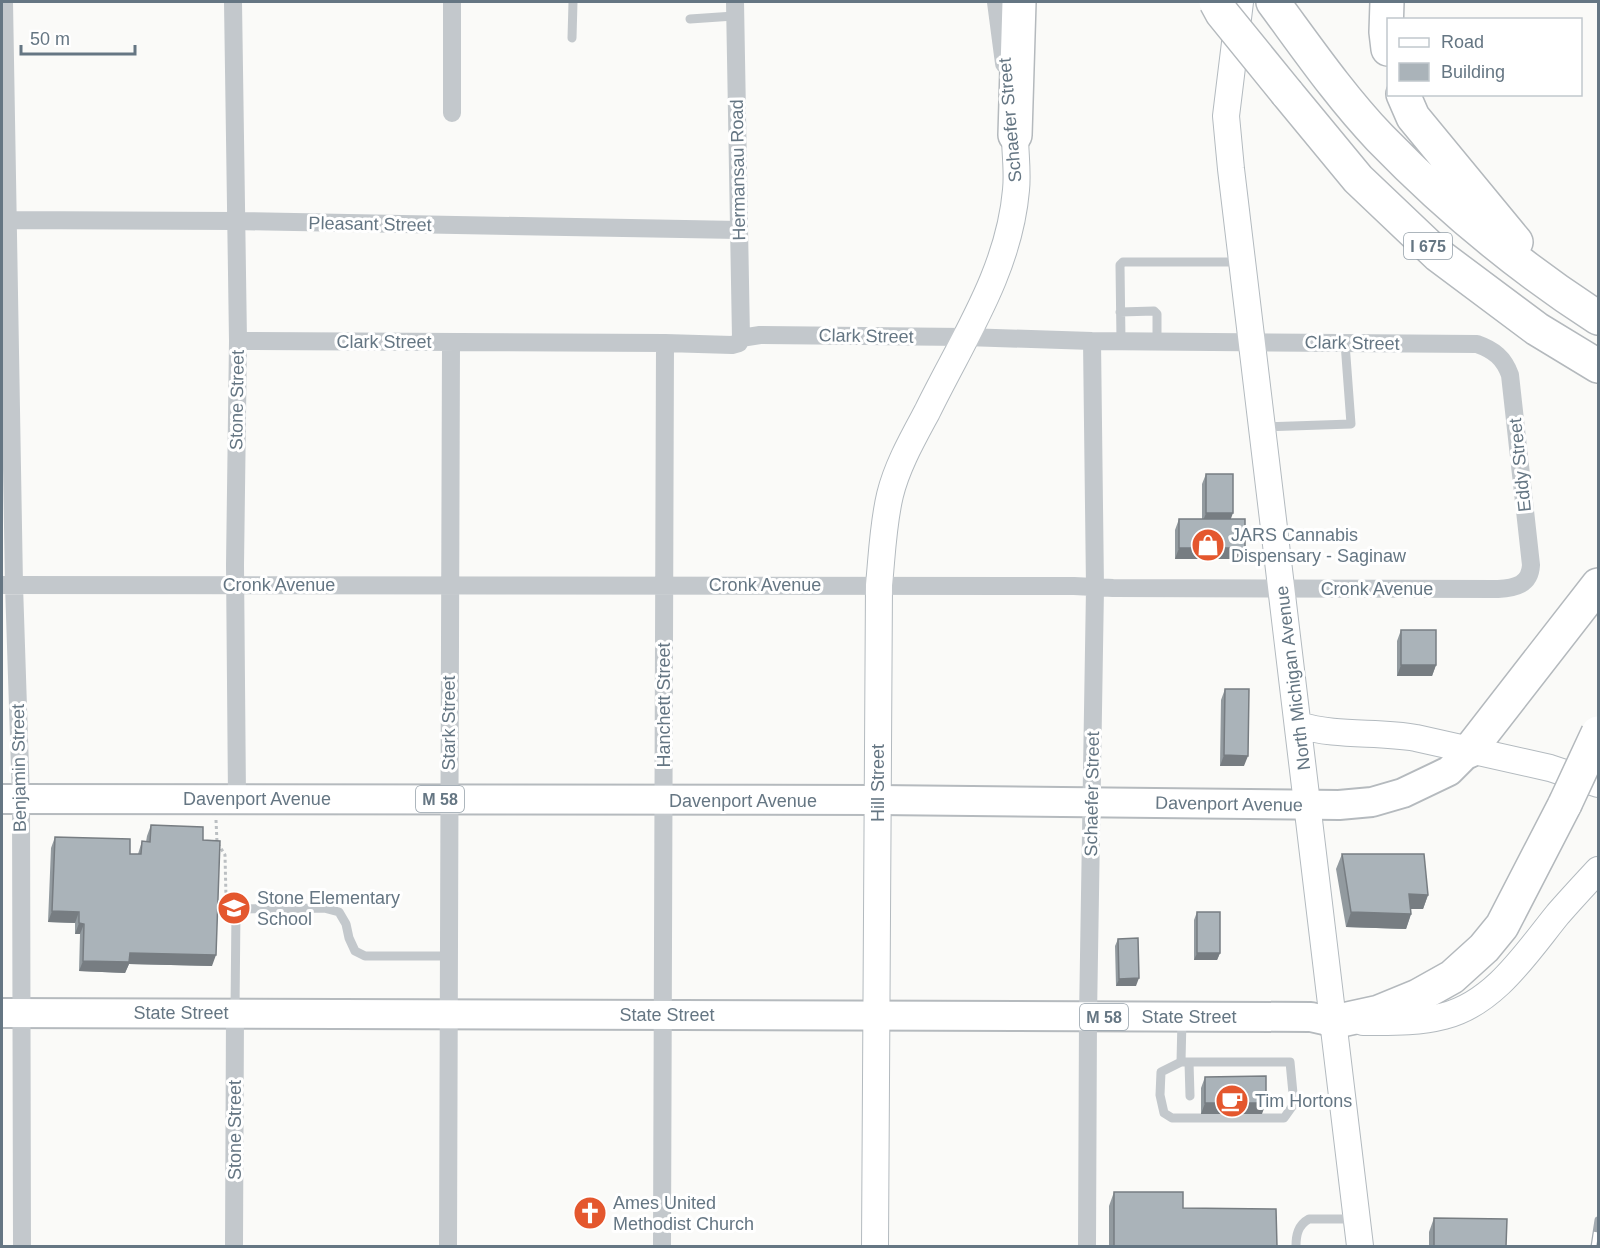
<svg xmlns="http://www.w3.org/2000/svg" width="1600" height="1248" viewBox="0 0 1600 1248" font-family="Helvetica,sans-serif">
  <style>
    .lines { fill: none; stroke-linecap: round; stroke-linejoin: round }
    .secondary-casing { stroke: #b3babf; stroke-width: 28 }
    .primary-casing { stroke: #b5babe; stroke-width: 32 }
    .motorway-casing { stroke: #b4b9bd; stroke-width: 36 }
    .path { stroke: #bbbfc2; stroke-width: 3; stroke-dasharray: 3 3; stroke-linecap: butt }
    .service { stroke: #c3c8cc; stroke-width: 9 }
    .minor { stroke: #c3c8cc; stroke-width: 18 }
    .tertiary { stroke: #c3c8cc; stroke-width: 22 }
    .secondary { stroke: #fff; stroke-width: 26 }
    .primary { stroke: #fff; stroke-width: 28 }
    .motorway { stroke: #fff; stroke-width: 33 }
    .rail-casing { stroke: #a2aab0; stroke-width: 7 }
    .rail { stroke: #fff; stroke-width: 4.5; stroke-dasharray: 14; stroke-linecap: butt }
    .motorway-bridge-casing { stroke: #b4b9bd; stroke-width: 36; stroke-linecap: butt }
    .motorway-bridge { stroke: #fff; stroke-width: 33 }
    .wall { fill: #929a9f }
    .shaded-wall { fill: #777d82 }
    .building { fill: #aab3b9; stroke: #777d82; stroke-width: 1.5 }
    .labels { text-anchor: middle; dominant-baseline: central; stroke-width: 6; stroke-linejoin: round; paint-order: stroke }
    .shield { fill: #fff; stroke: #939fa8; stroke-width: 1.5 }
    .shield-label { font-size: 16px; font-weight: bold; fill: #657683 }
    .street-label { font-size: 18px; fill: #657683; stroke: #fff }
    .poi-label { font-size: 18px; fill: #657683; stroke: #fff; text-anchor: start }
  </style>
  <rect width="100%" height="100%" fill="#fafaf8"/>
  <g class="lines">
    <g class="secondary-casing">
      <path id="secondary" d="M1240 2 1226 116 1231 169 1360 1246
        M1299 725C1337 737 1377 731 1416 738L1550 768 1598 784
        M1363 1022C1391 1022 1417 1023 1444 1016 1495 1003 1527 952 1558 914 1571 899 1585 884 1598 870
        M875 1246 879 585C882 555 883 524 890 495 897 466 913 438 927 412 962 340 1009 272 1016 190 1018 172 1015 153 1015 135"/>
    </g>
    <g class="primary-casing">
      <path id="primary" d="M2 799 878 800 1339 805 1372 802 1403 793 1449 771 1469 751
        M2 1013 1311 1017 1333 1022"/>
    </g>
    <g class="motorway-casing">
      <path id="motorway" d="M1273 2C1307 48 1340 96 1380 138 1446 206 1519 267 1598 318
        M1387 2 1386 32 1388 49
        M1287 93 1358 179 1438 255 1537 329 1598 366
        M1403 94 1413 117 1516 242
        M1015 135 1019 2
        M1469 751 1598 585
        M1333 1022 1379 1012 1418 996 1452 977 1484 948 1502 926 1565 804"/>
    </g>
    <path class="path" d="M216 820 217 842 225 855 226 897"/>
    <path class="service" d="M690 19 734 16
      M572 38 573 2
      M1120 312 1154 311 1157 314V341
      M1121 341 1120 265 1123 262H1240
      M1263 427 1351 424 1345 343
      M235 1011 236 909 324 908 339 912 346 924 349 938 355 951 365 956H449
      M1182 1019 1181 1062H1290L1294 1104 1341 1102
      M1181 1062 1161 1072 1160 1095 1164 1113 1172 1118H1284L1294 1104
      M1189 1062 1190 1096
      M1296 1246C1296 1235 1298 1225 1309 1219H1355"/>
    <path class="minor" d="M4 2 14 585 21 799 22 1246
      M233 2 238 341 235 565 237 799
      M735 2 741 338
      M452 113V2
      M2 220 235 221 739 230
      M2 585 1074 586 1113 588 1498 589C1515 588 1530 585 1531 565L1510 375C1504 358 1494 350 1477 344L1092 341 965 337 760 335 741 338 739 343 732 345 665 343 238 341
      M234 1246 235 1013
      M448 1246 451 343
      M662 1246 665 343
      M1087 1246 1088 1017 1095 588 1092 341"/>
    <path class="tertiary" d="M998 2 1006 63"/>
    <use href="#secondary" class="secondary"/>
    <use href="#primary" class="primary"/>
    <use href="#motorway" class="motorway"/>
    <g class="rail-casing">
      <path id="rail" d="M1594 1246 1598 1220"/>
    </g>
    <use href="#rail" class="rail"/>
    <g class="motorway-bridge-casing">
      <path id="motorway-bridge" d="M1216 2 1222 13 1287 93
        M1565 804 1598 733"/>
    </g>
    <use href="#motorway-bridge" class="motorway-bridge"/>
  </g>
  <path class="wall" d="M1206 474 1231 519 1245 548 1241 559H1175V530L1179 519H1202V484Z
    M1401 630 1436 665 1432 676H1397V641Z
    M1225 689 1244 766H1220L1221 700Z
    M151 825 203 840 212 966 129 964 125 973 79 971 80 934H75V923L48 922 51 848 55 837 130 854H138L142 841 146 842 147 836Z
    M1342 854 1428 895 1423 909H1410L1411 914 1406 929 1346 927 1336 869Z
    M1197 912 1220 953 1217 960H1194V920Z
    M1118 939 1136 986H1116L1115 946Z
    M1205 1077 1262 1114H1201V1088Z
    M1114 1192 1183 1208 1277 1246H1109V1206Z
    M1434 1218 1506 1246H1429V1232Z"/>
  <path class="shaded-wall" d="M1206 513H1233L1229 524H1202Z
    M1179 548H1245L1241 559H1175Z
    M1401 665H1436L1432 676H1397Z
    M1224 755 1248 756 1244 766H1220Z
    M1409 894 1428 895 1423 909H1404Z
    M52 911 79 912 75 923 48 922Z
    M1351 912 1411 914 1406 929 1346 927Z
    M79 923 84 924 80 934H75Z
    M130 953 216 955 212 966 129 964 125 973 79 971 83 961Z
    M1197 953H1220L1217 960H1194Z
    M1139 978 1136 986H1116L1119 979Z
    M1205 1103H1266L1262 1114H1201Z"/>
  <path class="building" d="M1206 474H1233V513H1206Z
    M1179 519H1245V548H1179Z
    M1401 630H1436V665H1401Z
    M1225 689H1249L1248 756 1224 755Z
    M151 825 203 827V840L220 841 216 955 130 953 129 962 83 961 84 924 79 923V912L52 911 55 837 130 839V854H141L142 841 150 842Z
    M1342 854H1424L1428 895 1409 894 1411 914 1351 912Z
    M1197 912H1220V953H1197Z
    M1138 938 1139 978 1119 979 1118 939Z
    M1266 1076V1103H1205V1077Z
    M1114 1192H1183V1208L1276 1209 1277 1246H1114Z
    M1434 1218 1507 1219 1506 1246H1434Z"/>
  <defs>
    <g id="shop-disc" transform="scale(1.725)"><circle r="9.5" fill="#e4572e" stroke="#fff"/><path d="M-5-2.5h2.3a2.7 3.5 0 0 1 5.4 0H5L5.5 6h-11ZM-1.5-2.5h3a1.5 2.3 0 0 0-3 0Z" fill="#fff"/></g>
    <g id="school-disc" transform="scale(1.725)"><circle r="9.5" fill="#e4572e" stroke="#fff"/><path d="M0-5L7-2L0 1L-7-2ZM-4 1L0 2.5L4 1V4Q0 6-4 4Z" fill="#fff"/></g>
    <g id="cafe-disc" transform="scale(1.725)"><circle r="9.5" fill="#e4572e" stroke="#fff"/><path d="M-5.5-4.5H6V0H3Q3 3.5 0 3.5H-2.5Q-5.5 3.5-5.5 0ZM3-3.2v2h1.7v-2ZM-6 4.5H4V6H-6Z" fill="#fff"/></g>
    <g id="church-disc" transform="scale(1.725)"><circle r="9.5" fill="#e4572e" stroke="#fff"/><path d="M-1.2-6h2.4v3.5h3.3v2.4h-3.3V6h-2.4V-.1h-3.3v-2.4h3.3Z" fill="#fff"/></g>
  </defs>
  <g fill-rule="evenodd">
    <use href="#shop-disc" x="1208" y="545"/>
    <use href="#school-disc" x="234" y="908"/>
    <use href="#cafe-disc" x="1232" y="1101"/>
    <use href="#church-disc" x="590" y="1213"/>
  </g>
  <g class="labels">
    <g class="shield">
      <rect x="1404" y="233" width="48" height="26" rx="4.5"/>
      <rect x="416" y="786" width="48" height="26" rx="4.5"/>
      <rect x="1080" y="1004" width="48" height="26" rx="4.5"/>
    </g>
    <g class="shield-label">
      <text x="1428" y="246">I 675</text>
      <text x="440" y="799">M 58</text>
      <text x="1104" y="1017">M 58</text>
    </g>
    <g class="street-label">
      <text transform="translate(1010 120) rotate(-95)">Schaefer Street</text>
      <text transform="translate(738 170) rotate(-91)">Hermansau Road</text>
      <text transform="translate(370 224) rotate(1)">Pleasant Street</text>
      <text transform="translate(866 336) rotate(1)">Clark Street</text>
      <text x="384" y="342">Clark Street</text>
      <text transform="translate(1352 343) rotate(1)">Clark Street</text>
      <text transform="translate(237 400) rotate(-89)">Stone Street</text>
      <text transform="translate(1520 465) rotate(-96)">Eddy Street</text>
      <text x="279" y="585">Cronk Avenue</text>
      <text x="765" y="585">Cronk Avenue</text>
      <text x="1377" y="589">Cronk Avenue</text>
      <text transform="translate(1293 678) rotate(-97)">North Michigan Avenue</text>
      <text transform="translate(664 705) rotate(-90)">Hanchett Street</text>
      <text transform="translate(449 723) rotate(-90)">Stark Street</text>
      <text transform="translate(19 768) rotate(-91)">Benjamin Street</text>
      <text transform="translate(878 783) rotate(-90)">Hill Street</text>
      <text transform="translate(1092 794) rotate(-89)">Schaefer Street</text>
      <text x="257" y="799">Davenport Avenue</text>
      <text x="743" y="801">Davenport Avenue</text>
      <text transform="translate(1229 804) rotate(1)">Davenport Avenue</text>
      <text x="181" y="1013">State Street</text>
      <text x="667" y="1015">State Street</text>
      <text x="1189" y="1017">State Street</text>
      <text transform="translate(235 1130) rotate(-90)">Stone Street</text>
    </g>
    <g class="poi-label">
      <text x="1231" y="535">JARS Cannabis<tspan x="1231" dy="21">Dispensary - Saginaw</tspan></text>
      <text x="257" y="898">Stone Elementary<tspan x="257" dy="21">School</tspan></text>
      <text x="1255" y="1101">Tim Hortons</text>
      <text x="613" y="1203">Ames United<tspan x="613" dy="21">Methodist Church</tspan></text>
    </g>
  </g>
  <rect width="1600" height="1248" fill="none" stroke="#657683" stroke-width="6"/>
  <rect x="1387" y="18" width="195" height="78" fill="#ffffff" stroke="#c1c8cd" stroke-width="1.5"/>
  <rect x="1399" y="38" width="30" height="9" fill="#ffffff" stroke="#c1c8cd" stroke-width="1.5"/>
  <text x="1441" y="48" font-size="18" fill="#657683">Road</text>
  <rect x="1399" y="63" width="30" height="18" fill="#aab3b9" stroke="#c1c8cd" stroke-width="1.5"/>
  <text x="1441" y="78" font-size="18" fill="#657683">Building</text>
  <path d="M21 45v9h114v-9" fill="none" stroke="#657683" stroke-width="3"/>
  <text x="30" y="45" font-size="18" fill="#657683" stroke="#ffffff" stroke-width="4.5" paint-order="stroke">50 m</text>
</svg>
